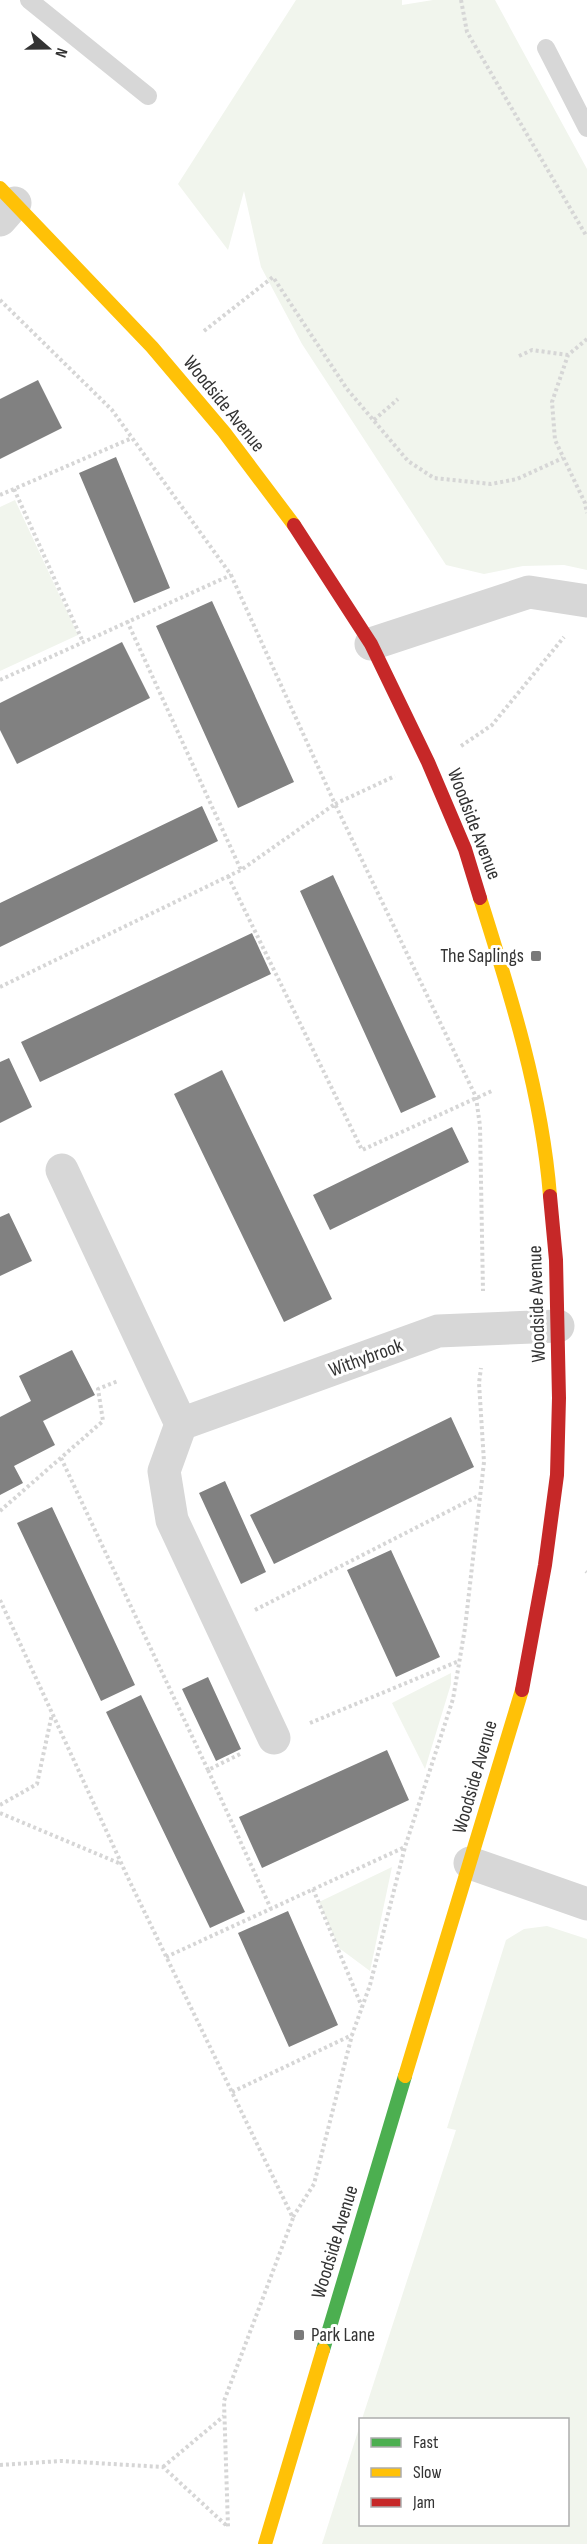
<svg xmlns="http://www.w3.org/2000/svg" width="587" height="2544" viewBox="0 0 587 2544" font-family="'Sofia Sans Condensed',sans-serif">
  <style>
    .green { fill: #f1f5ed }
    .building { fill: #818181 }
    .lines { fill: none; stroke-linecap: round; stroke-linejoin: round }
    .path { stroke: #d6d6d6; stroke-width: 4; stroke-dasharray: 3 3; stroke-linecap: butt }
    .lane { stroke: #d7d7d7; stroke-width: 18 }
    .street { stroke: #d7d7d7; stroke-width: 33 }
    .fast { stroke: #4caf50; stroke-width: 14 }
    .slow { stroke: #ffc107; stroke-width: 14 }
    .jam { stroke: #c62828; stroke-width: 14 }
    .poi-dot { fill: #7a7a7a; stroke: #fff; stroke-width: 2 }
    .labels { text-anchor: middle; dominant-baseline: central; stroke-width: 6; stroke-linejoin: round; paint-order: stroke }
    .street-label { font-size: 20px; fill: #333; stroke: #fff }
    .poi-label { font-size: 20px; fill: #333; stroke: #fff; text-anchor: end }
  </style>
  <rect width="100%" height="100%" fill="#fff"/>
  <path class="green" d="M296 0H402V5L433 0H495L587 169V570L564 565 523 566 484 574 446 565 302 344 261 267 244 191 228 250 178 184Z
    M15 500 78 635 0 671V507Z
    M451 1673V1684L425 1769 392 1703Z
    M392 1867 370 1971 339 1948 319 1902Z
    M547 1926 587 1939V2544H322L360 2425V2524H568V2420L362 2419 456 2130 447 2128 506 1940 524 1929Z"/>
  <path class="building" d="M38 380 62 428 0 459V399Z
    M116 457 170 588 134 603 79 473Z
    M212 601 294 782 238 808 156 626Z
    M122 642 150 698 17 764 0 730V703Z
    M202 806 218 841 0 947V903Z
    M333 875 436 1097 401 1113 300 891Z
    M252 933 271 974 40 1082 21 1042Z
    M9 1058 32 1107 0 1123V1062Z
    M222 1070 332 1299 284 1322 174 1094Z
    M452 1127 469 1162 330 1230 313 1195Z
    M9 1213 32 1261 0 1276V1217Z
    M72 1350 95 1395 43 1421 55 1445 14 1466 23 1483 0 1495V1417L31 1401 19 1376Z
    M451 1417 474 1467 274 1564 250 1515Z
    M225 1481 266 1572 241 1584 199 1493Z
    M52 1507 135 1685 101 1701 17 1523Z
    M391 1550 440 1657 396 1677 347 1570Z
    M208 1677 241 1749 216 1761 182 1689Z
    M141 1695 245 1912 210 1928 106 1712Z
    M387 1750 409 1800 262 1868 239 1817Z
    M288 1911 338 2025 289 2047 238 1933Z"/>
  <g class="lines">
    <path class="path" d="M461 0 467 32 587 237
      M0 300 112 410 231 575 335 804 395 776
      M204 331 273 277 347 389 408 461 434 478 491 484 517 479 563 458
      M587 339 568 355 552 402 555 440 585 503 587 513
      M519 356 532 350 568 355
      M374 420 398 399
      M14 489 83 642
      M0 495 132 438
      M127 621 241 870
      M0 680 231 575
      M461 746 492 725 564 637
      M228 876 362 1150 494 1090
      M0 987 241 870 335 804 476 1097 480 1126 483 1291
      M61 1458 208 1770
      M0 1511 103 1421 98 1389 118 1381
      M586 1571 587 1572
      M0 1600 129 1880 293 2218 224 2401 228 2527
      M255 1610 478 1496
      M310 1723 459 1661
      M240 1754 208 1770 271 1909
      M0 1805 37 1784 52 1714
      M0 1813 121 1864
      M313 1889 362 2007
      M166 1957 405 1847
      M232 2092 352 2035
      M293 2217 314 2184 352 2035 370 1985 405 1847 453 1699 465 1628 484 1462 479 1383 481 1368
      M0 2465 61 2461 163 2467 228 2527
      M163 2467 224 2416"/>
    <path class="lane" d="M29 0 148 96
      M546 48 587 128"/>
    <path class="street" d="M0 220 15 203
      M371 644 529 592 587 601
      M62 1170 181 1424 164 1471 172 1520 274 1738
      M181 1424 438 1331 558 1326
      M470 1863 587 1904"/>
    <path class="fast" d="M323 2350 405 2076"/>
    <path class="slow" d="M0 188 152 347 224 432 294 525
      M480 898C511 996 542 1094 550 1196
      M405 2076 522 1690
      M265 2544 323 2350"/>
    <path class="jam" d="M294 525 371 644 428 762 465 849 480 898
      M522 1690 545 1565 557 1475 559 1398 556 1260 550 1196"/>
  </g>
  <g class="poi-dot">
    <rect x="530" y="950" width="12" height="12" rx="3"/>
    <rect x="293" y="2329" width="12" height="12" rx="3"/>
  </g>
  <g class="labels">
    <g class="street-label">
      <text transform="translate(224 404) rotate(51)">Woodside Avenue</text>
      <text transform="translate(474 824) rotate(69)">Woodside Avenue</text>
      <text transform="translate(537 1304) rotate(-92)">Woodside Avenue</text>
      <text transform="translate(366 1358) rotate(-20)">Withybrook</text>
      <text transform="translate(475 1777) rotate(-74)">Woodside Avenue</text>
      <text transform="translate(335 2242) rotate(-73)">Woodside Avenue</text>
    </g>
    <g class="poi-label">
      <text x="524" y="956">The Saplings</text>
      <text x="311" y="2335" text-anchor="start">Park Lane</text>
    </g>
  </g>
  <rect x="359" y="2418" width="210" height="108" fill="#ffffff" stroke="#adadad" stroke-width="1.5"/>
  <rect x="371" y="2438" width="30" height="9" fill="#4caf50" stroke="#adadad" stroke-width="1.5"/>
  <text x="413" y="2448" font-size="18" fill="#333333">Fast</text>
  <rect x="371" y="2468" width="30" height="9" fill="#ffc107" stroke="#adadad" stroke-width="1.5"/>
  <text x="413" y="2478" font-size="18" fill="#333333">Slow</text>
  <rect x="371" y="2498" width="30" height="9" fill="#c62828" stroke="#adadad" stroke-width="1.5"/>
  <text x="413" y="2508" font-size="18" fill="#333333">Jam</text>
  <g transform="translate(48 48) rotate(110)" stroke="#ffffff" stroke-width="4.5" paint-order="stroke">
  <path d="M0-4.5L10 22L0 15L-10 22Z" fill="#333333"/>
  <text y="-9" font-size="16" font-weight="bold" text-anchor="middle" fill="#333333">N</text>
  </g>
</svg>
